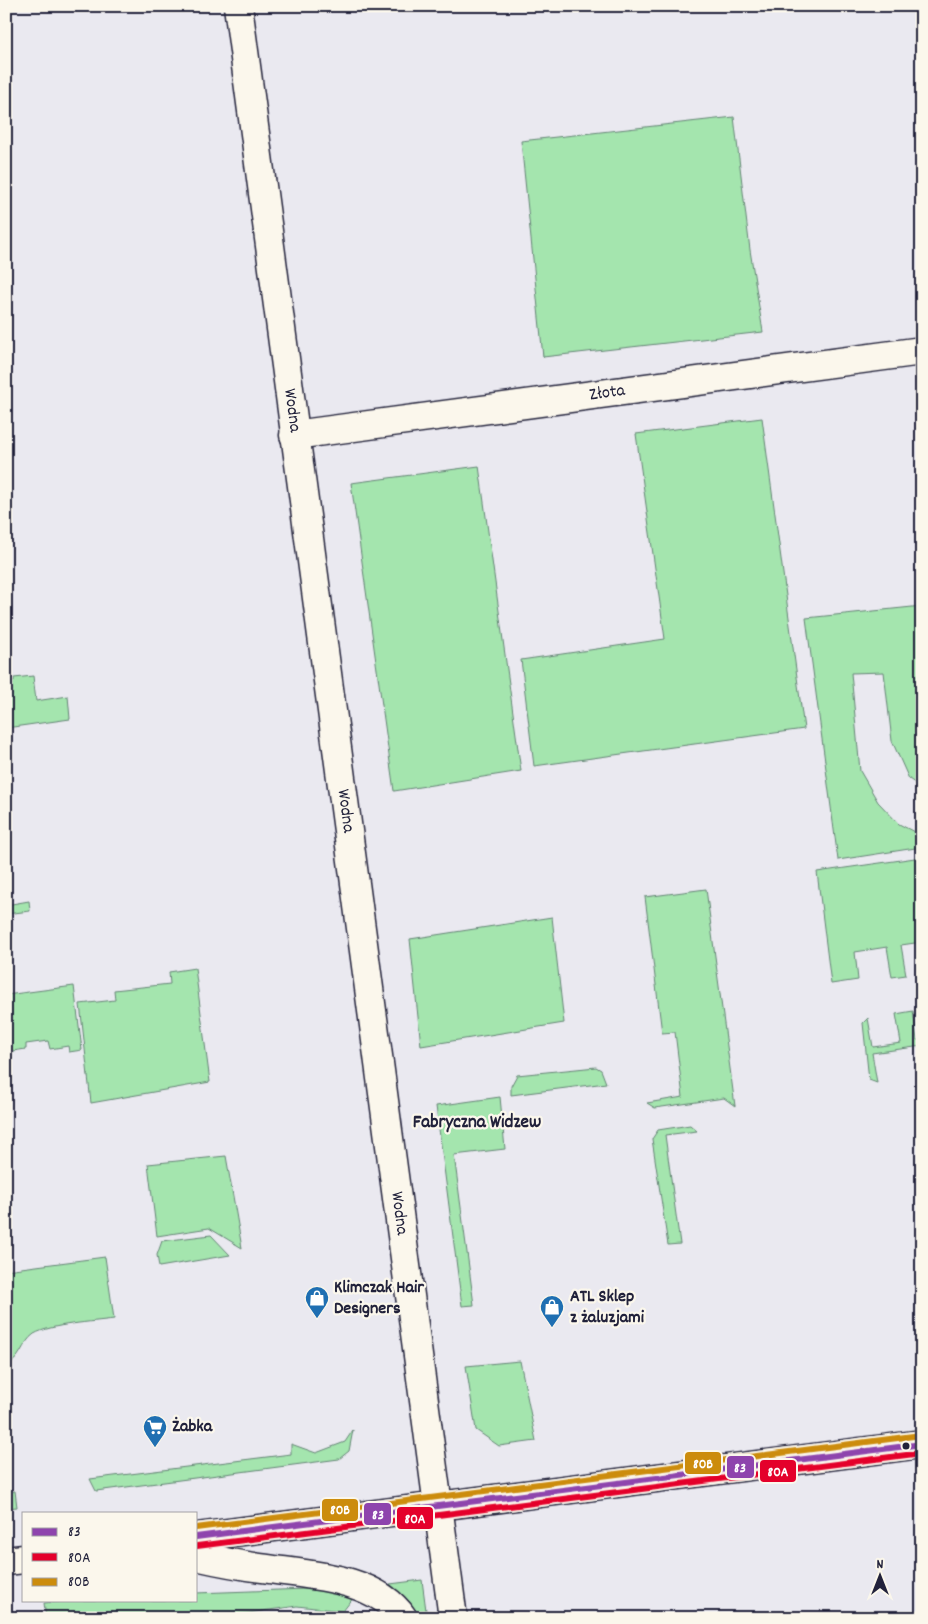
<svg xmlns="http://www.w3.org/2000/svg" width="928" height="1624" viewBox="0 0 928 1624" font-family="Dekko,sans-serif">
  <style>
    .green { fill: #a4e5ae; stroke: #638474 }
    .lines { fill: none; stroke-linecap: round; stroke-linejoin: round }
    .street-casing { stroke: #22223b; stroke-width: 31 }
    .secondary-casing { stroke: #22223b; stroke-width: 31 }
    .street { stroke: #fbf7ec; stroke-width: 28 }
    .secondary { stroke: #fbf7ec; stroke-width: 28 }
    .bus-1-casing { stroke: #fbf7ec; stroke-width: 10 }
    .bus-2-casing { stroke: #fbf7ec; stroke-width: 10 }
    .bus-3-casing { stroke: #fbf7ec; stroke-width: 10 }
    .bus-1 { stroke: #8e44ad; stroke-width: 6 }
    .bus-2 { stroke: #e4002b; stroke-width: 6 }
    .bus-3 { stroke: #cc8c0c; stroke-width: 6 }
    .bus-dot { fill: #22223b; stroke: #fbf7ec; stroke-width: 2 }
    .labels { text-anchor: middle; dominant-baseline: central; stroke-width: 4.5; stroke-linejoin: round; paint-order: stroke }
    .street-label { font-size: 18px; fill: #22223b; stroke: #fbf7ec }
    .poi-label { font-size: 18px; font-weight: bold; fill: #22223b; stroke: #fbf7ec; text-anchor: start }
    .neighbourhood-label { font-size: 19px; font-weight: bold; fill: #22223b; stroke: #fbf7ec }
    .line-badge { stroke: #fbf7ec; stroke-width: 2 }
    .badge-label { font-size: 14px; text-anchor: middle; font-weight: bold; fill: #fff }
  </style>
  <rect width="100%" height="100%" fill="#eae9f0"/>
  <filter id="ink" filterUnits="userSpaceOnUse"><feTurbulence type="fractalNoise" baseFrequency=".02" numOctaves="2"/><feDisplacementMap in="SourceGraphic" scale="10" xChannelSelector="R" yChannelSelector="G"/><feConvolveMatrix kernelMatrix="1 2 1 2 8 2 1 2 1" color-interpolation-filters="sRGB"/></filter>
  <g filter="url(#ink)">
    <path class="green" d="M734 117 750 250 763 332 543 357 521 141Z
      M762 418 804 729 534 766 521 660 665 639 636 434Z
      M479 466 521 771 394 791 351 483Z
      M922 606V788L909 779 892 741 884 672 851 673 860 771 878 802 899 824 922 836V847L838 860 806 618Z
      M33 676 36 701 68 696 70 719 6 728V682L14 681V678Z
      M922 857V942L901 945 906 975 892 977 887 947 855 952 858 980 831 984 817 872Z
      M706 889 735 1106 724 1098 655 1108 647 1103 683 1097 675 1032 662 1033 645 897Z
      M29 901 30 911 6 914V905Z
      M552 917 564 1023 421 1046 410 939Z
      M195 968 210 1082 91 1103 80 1004 115 1000 114 990 170 984 169 972Z
      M74 986 82 1050 69 1052 68 1046 50 1049 48 1041 26 1044V1049L6 1052V995Z
      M913 1011 917 1040H922V1046L872 1053 877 1083 869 1080 863 1023 868 1018 873 1047 901 1043 896 1014Z
      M596 1067 601 1070 606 1083 511 1095V1086L517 1075Z
      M500 1097 505 1149 454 1155 474 1305 462 1306 436 1106Z
      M690 1125 697 1131 665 1135 680 1244 668 1245 652 1139 658 1130Z
      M226 1156 242 1248 209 1228 157 1236 148 1164Z
      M211 1235 230 1255 159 1267 157 1255 162 1241Z
      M105 1257 114 1319C92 1322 52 1324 34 1334 22 1342 20 1362 6 1365V1270Z
      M520 1361 536 1441 499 1446 476 1430 466 1366Z
      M353 1430 349 1451 339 1459 96 1491 90 1479 291 1454V1444L316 1453 345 1442Z
      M15 1491 17 1507 6 1508V1492Z
      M422 1580 427 1618H420L409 1601 390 1584Z
      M307 1589 323 1590 354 1597 343 1611 297 1606 214 1618H46L44 1603 78 1600H196V1593Z"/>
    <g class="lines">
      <g class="street-casing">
        <g id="street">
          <path id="s1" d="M238 6 453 1618"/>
          <path id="s2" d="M294 435 922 351"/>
          <path d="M196 1556C218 1561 239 1565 261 1568 306 1575 375 1576 403 1618"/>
        </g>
      </g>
      <g class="secondary-casing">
        <path id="secondary" d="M196 1537 922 1444
          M6 1561 24 1559"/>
      </g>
      <use href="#street" class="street"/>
      <use href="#secondary" class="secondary"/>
      <g class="bus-1-casing">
        <path id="bus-1" d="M196 1537 922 1444"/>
      </g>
      <g class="bus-2-casing">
        <path id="bus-2" d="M197 1546 922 1453"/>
      </g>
      <g class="bus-3-casing">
        <path id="bus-3" d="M196 1528 921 1435"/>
      </g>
      <use href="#bus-1" class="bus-1"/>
      <use href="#bus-2" class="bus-2"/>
      <use href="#bus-3" class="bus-3"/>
    </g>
  </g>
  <defs>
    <g id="shop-pin" transform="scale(1.25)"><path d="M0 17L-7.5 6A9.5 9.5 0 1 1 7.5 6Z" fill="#1f6fb2" stroke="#fbf7ec"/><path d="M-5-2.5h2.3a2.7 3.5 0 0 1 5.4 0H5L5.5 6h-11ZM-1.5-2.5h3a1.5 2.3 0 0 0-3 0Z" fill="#fff"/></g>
    <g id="supermarket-pin" transform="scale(1.25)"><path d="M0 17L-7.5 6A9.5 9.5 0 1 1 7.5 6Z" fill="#1f6fb2" stroke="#fbf7ec"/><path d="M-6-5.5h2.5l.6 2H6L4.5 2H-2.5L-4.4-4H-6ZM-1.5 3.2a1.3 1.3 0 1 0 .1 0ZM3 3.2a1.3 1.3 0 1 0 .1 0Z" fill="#fff"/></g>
  </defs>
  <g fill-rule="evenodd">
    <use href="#shop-pin" x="317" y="1298"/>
    <use href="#shop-pin" x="552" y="1307"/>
    <use href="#supermarket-pin" x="155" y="1427"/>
  </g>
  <circle class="bus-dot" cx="906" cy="1446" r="4.5"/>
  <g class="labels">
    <g class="street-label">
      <text stroke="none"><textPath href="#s2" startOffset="316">Złota</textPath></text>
      <text stroke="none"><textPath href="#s1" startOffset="408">Wodna</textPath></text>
      <text stroke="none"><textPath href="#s1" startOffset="812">Wodna</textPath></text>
      <text stroke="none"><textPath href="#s1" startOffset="1218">Wodna</textPath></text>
    </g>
    <g class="poi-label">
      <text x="334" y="1288">Klimczak Hair<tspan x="334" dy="21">Designers</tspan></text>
      <text x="570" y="1297">ATL Sklep<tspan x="570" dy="21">z żaluzjami</tspan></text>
      <text x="172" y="1427">Żabka</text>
    </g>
    <g class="neighbourhood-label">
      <text x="477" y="1123">Fabryczna Widzew</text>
    </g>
  </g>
  <g class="line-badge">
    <rect x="684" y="1451" width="38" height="24" rx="5" fill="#cc8c0c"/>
    <rect x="726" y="1455" width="29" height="24" rx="5" fill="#8e44ad"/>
    <rect x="759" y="1459" width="38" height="24" rx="5" fill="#e4002b"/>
    <rect x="321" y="1498" width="38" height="24" rx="5" fill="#cc8c0c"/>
    <rect x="363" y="1502" width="29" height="24" rx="5" fill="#8e44ad"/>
    <rect x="396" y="1506" width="38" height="24" rx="5" fill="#e4002b"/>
  </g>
  <g class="badge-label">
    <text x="703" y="1468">80B</text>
    <text x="740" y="1472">83</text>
    <text x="778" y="1476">80A</text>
    <text x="340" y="1514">80B</text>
    <text x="378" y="1519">83</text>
    <text x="415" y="1523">80A</text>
  </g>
  <rect width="928" height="1624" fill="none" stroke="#fbf7ec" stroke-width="25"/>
  <rect x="12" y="12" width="903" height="1599" fill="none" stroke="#22223b" stroke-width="2" filter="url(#ink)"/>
  <rect x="22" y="1512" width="175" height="90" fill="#fbf7ec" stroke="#a4a2a5"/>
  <rect x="32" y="1528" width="25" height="8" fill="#8e44ad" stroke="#a4a2a5"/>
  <text x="68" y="1536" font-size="15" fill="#22223b">83</text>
  <rect x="32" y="1553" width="25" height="8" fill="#e4002b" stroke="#a4a2a5"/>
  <text x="68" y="1562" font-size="15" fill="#22223b">80A</text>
  <rect x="32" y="1578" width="25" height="8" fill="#cc8c0c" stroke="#a4a2a5"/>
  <text x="68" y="1586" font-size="15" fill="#22223b">80B</text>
  <g transform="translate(880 1576)" stroke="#fbf7ec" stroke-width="4" paint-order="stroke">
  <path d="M0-4L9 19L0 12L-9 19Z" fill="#22223b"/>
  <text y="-8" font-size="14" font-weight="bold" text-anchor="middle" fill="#22223b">N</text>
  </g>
</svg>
